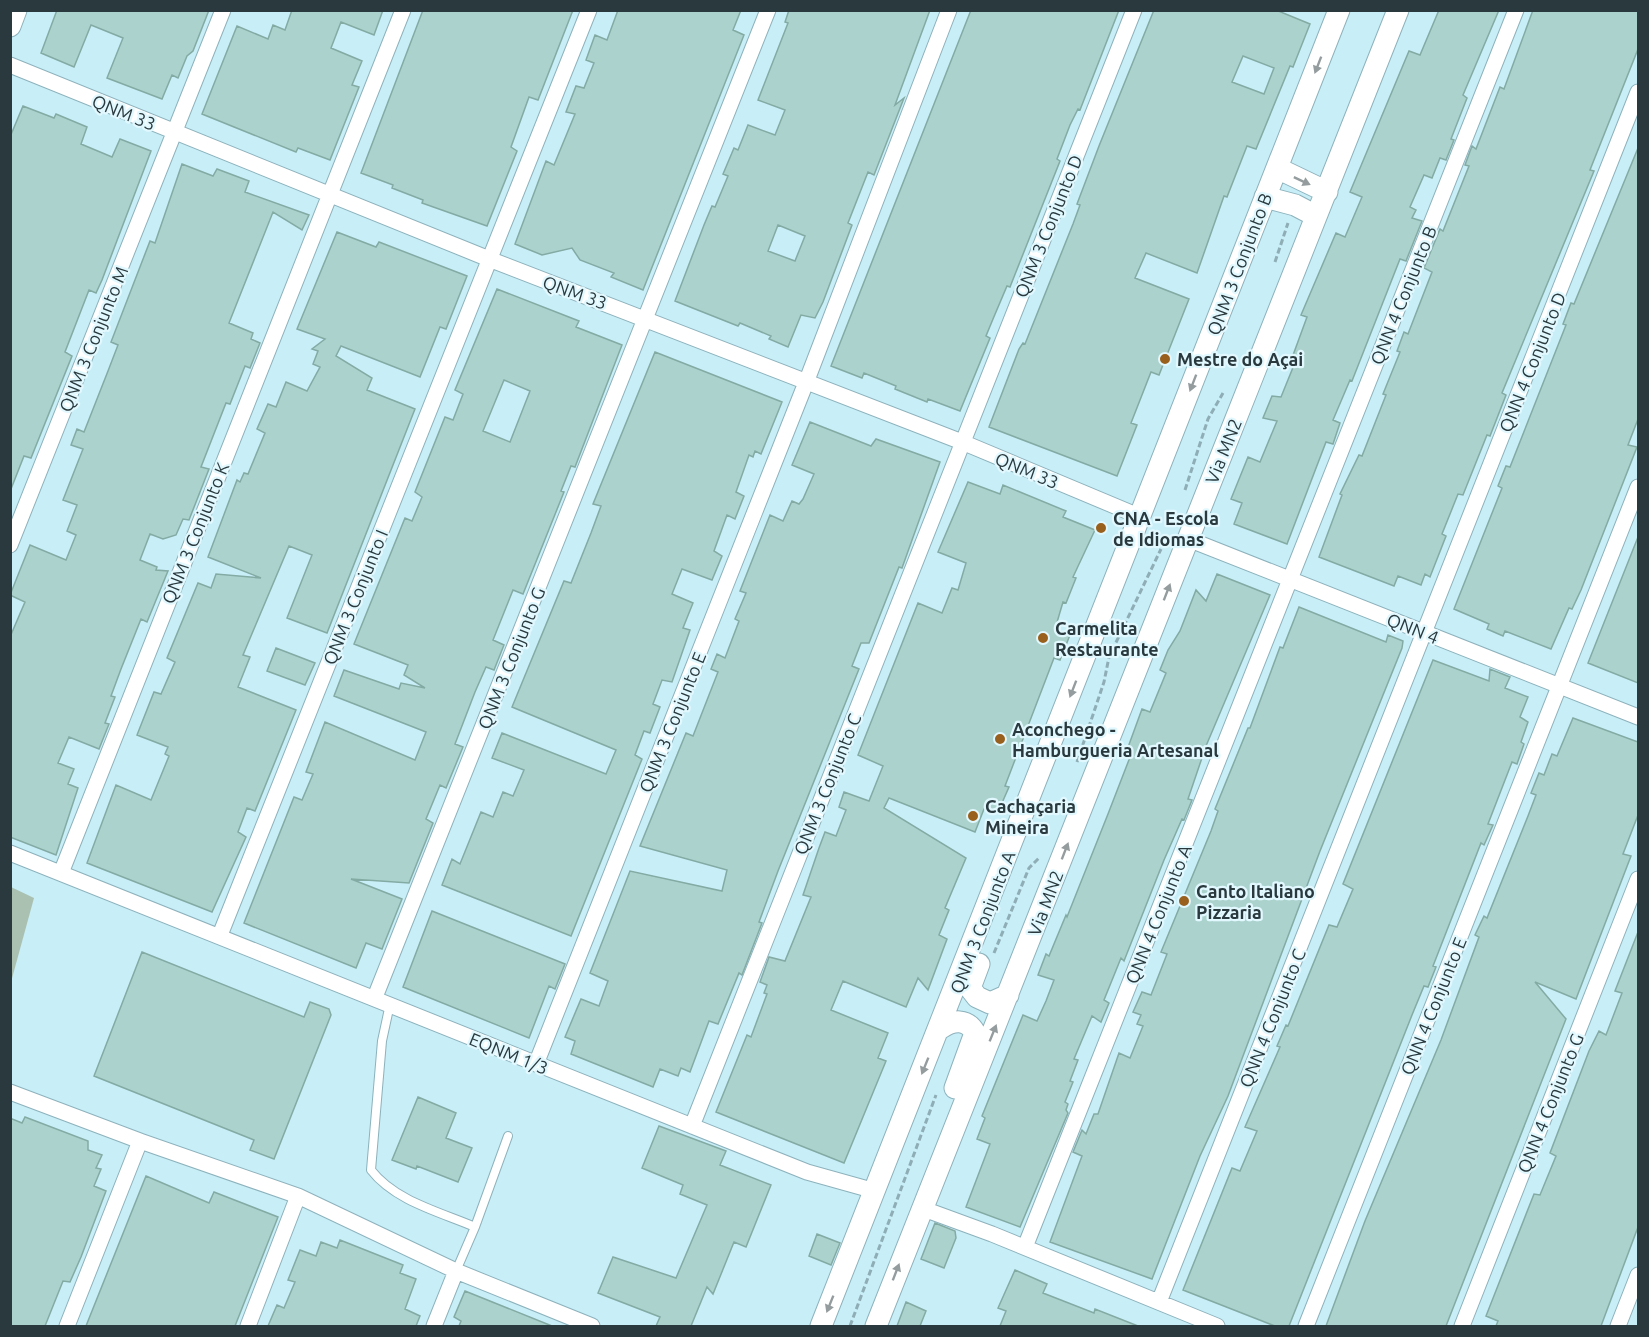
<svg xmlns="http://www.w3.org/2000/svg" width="1649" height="1337" viewBox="0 0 1649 1337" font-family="Ubuntu,sans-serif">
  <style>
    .green { fill: #aac1b1 }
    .building { fill: #abd2cc; stroke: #84aaa4; stroke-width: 1.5; fill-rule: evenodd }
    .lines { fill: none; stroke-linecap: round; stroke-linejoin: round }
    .lane-casing { stroke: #8db2bc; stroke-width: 10 }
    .street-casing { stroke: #8db2bc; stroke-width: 17 }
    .secondary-casing { stroke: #8db2bc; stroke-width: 23 }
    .path { stroke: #8fadb5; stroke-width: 3; stroke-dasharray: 6 3; stroke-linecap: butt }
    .lane { stroke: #fff; stroke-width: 8 }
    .street { stroke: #fff; stroke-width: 15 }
    .secondary { stroke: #fff; stroke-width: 21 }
    .oneway { fill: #949c9e }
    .poi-dot { fill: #99601d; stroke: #e1f8fe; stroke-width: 2 }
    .labels { text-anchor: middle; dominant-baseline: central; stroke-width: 4.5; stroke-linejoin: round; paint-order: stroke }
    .street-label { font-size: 18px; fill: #29393d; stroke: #e1f8fe }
    .poi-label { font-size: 18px; font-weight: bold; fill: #29393d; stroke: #e1f8fe; text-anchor: start }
  </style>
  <rect width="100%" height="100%" fill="#c8eef8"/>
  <path class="green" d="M11 887 34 898 11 982Z"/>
  <path class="building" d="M57 10H209L193 51 187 56 178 78 172 75 162 99 107 78 123 38 91 25 74 67 41 53Z
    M292 10H383L374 35 341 22 331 48 362 61 352 85 359 87 330 160 298 148 296 152 202 114 237 26 268 39 273 25 285 30Z
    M423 10H573L538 100 529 97 511 147 517 151 487 226 422 203 423 200 392 188 393 185 361 173Z
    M618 10H741L733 30 744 35 643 290 611 277 614 273 580 260 572 248 542 255 515 244 546 161 554 165 575 114 566 112 576 86 584 88 594 63 586 60 595 35 607 40Z
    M789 10H930L895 105 904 98 874 175 868 172 848 223 852 225 823 302 815 318 801 315 788 347 769 339 771 336 740 323 738 326 675 301 704 225 712 206 715 207 728 176 723 174 734 148 738 150 748 125 775 135 785 110 758 100 788 23 785 22ZM778 225 805 236 795 261 768 251Z
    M971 10H1119L1080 110 1078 109 1070 125 1057 159 1060 161 1010 287 1007 286 993 319 986 336 990 338 960 411 928 399 927 402 895 389 896 386 864 373 862 378 831 366Z
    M1154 10H1276L1310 24 1293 67 1290 66 1256 149 1247 146 1227 197 1224 196 1197 273 1146 253 1135 278 1189 299 1159 375 1151 372 1131 423 1137 425 1117 476 989 427 1019 349 1023 343 1025 344 1073 224 1080 205 1077 204 1099 146ZM1243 56 1274 68 1264 94 1232 82Z
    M1439 10H1499L1463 95 1467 98 1451 139 1454 140 1446 160 1440 158 1432 178 1424 175 1410 207 1416 210 1412 218 1422 221 1406 261 1400 259 1352 381 1350 380 1333 420 1340 423 1333 444 1326 442 1287 544 1234 524 1242 503 1231 499 1248 457 1260 462 1277 421 1263 418 1272 396 1281 397 1296 360 1292 358 1307 317 1301 315 1336 233 1345 237 1362 197 1350 192 1409 51 1420 55Z
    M1533 10H1638V49L1590 170 1594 171 1502 393 1506 395 1490 436 1487 435 1463 495 1458 494 1442 534 1446 536 1430 577 1425 574 1421 585 1398 576 1394 586 1319 557 1342 495 1340 494 1359 455 1362 456 1386 395 1383 394 1400 352 1397 351 1404 332 1408 334 1432 272 1424 268 1440 229 1443 231 1469 166 1465 165 1472 146 1476 149 1500 87 1504 89Z
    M23 106 54 118 56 114 87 127 81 144 112 157 120 139 151 151 102 280 96 293 89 290 65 352 72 356 31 458 24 456 11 489 10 137Z
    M1638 148V419L1628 445 1637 447 1581 590 1572 609 1569 608 1551 649 1505 631 1503 636 1487 629 1489 624 1454 609 1502 488 1498 486 1506 466 1510 467 1566 325 1563 324 1571 303 1574 304Z
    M182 164 213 176 217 169 249 181 245 192 309 215 302 230 273 212 229 323 253 333 251 339 260 343 250 368 245 366 230 404 226 403 201 467 209 469 189 520 183 519 176 535 163 539 150 534 140 560 157 567 156 570 168 571 147 622 141 619 121 669 111 696 115 697 105 723 109 724 99 749 69 737 58 763 74 769 68 784 78 788 56 855 10 837V637L25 602 10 595 30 545 66 560 76 535 67 531 77 505 63 500 83 449 71 445 77 429 84 432 108 371 118 345 111 342 150 241 155 243Z
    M337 232 376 247 379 242 467 276 446 329 440 327 420 377 341 346 336 356 372 378 367 390 415 409 327 633 287 618 312 555 289 546 243 655 250 657 238 687 296 710 255 811 247 808 238 832 246 837 212 912 87 863 116 785 151 800 169 756 165 754 168 747 137 735 154 692 161 694 175 662 167 658 198 583 211 588 216 574 261 578 208 557 237 480 240 482 244 473 248 474 265 433 257 429 268 404 276 407 286 382 307 391 320 367 313 364 318 351 312 349 325 339 297 329Z
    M497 289 579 321 576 327 622 345 575 467 571 466 561 491 564 492 523 594 513 590 493 640 504 645 494 670 486 667 475 692 455 744 463 747 446 788 440 785 426 819 433 823 409 883 351 879 402 899 382 949 366 943 356 968 244 923 294 797 302 800 313 774 306 772 325 722 415 760 426 732 334 696 344 670 399 689 401 683 425 688 404 675 408 665 354 644 405 518 412 521 422 497 415 492 445 417 453 420 463 394 455 390ZM504 380 530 391 510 442 483 431Z
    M655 352 782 402 761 454 755 451 753 457 749 455 736 492 744 496 735 519 727 515 714 551 722 556 712 580 682 569 672 594 693 603 683 628 690 630 672 682 662 680 653 704 660 707 650 733 644 731 635 755 642 759 571 936 442 885 452 859 460 864 481 812 493 817 503 792 513 796 524 770 492 758 502 733 606 774 616 750 512 707 564 581 571 583 591 533 601 506 593 504Z
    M810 422 871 446 876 439 940 462 902 568 899 567 869 643H861L852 666 859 669 778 871 759 922 762 923 742 975 739 973 718 1024 709 1021 690 1072 681 1068 678 1076 660 1069 653 1087 571 1054 575 1041 565 1037 581 999 599 1006 608 981 590 973 630 871 722 891 727 870 640 846 686 733 693 736 718 672 711 669 717 654 725 658 739 621 735 619 746 593 740 591 770 515 783 521 792 501 799 504 803 499 814 474 792 465Z
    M968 482 1000 494 1003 485 1066 511 1063 517 1095 530 1073 577 1076 578 1066 603 1063 602 1055 629 1070 635 1060 660 1054 658 1005 786 1009 787 998 812 984 809 975 832 889 798 884 808 966 858 945 908 949 910 939 935 947 939 928 990 918 978 906 1007 843 981 831 1010 888 1033 878 1058 886 1061 844 1163 716 1112 747 1035 751 1037 767 994 764 993 767 985 760 982 769 957 785 961 811 897 803 895 819 848 825 832 836 836 846 810 839 807 844 792 869 801 883 766 858 755 918 603 942 613 952 588 958 590 966 563 938 552Z
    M1638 537V683L1588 663Z
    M1217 574 1270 595 1206 746 1188 799 1192 800 1184 820 1182 819 1164 860 1124 961 1121 958 1104 1000 1109 1003 1101 1022 1092 1016 1074 1059 1078 1060 1070 1081 1073 1082 1065 1102 1068 1104 1066 1110 1068 1113 1020 1227 966 1207 990 1144 977 1139 985 1118 982 1116 1023 1015 1037 1021 1046 1001 1054 980 1038 975 1046 954 1049 956 1066 915 1067 917 1108 814 1132 752 1127 750 1142 709 1150 712 1166 673 1160 670 1168 650 1180 631 1196 590 1206 601Z
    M1299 607 1386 642 1388 635 1403 641 1402 648 1320 851 1228 1096 1200 1156 1152 1279 1050 1242 1082 1156 1073 1152 1082 1130 1086 1134 1094 1114H1098L1119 1053 1130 1058 1143 1026 1137 1024 1141 1015 1133 1012 1142 992 1151 995 1167 954 1161 952 1211 831 1218 811 1215 809 1248 728H1250L1280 647 1283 648Z
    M276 648 315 663 305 685 267 671Z
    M1433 660 1489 681 1490 669 1510 677 1505 688 1528 697 1520 717 1528 722 1521 742 1524 744 1517 764 1512 762 1488 824 1493 825 1484 845 1481 843 1433 966 1436 967 1428 987 1424 986 1412 1015 1289 1326H1275L1183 1290 1232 1168 1240 1171 1257 1131 1245 1127 1280 1047 1277 1046 1286 1025 1288 1026 1329 925 1337 927 1353 889 1343 884Z
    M1573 718 1638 742V815L1623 854 1631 856 1576 999 1535 982 1566 1019 1446 1326H1326L1365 1221 1441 1040 1479 937 1475 935 1484 916 1487 918 1528 816 1536 795 1531 793 1539 773 1544 775 1552 754 1557 756Z
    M432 911 565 964 555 989 549 986 529 1038 403 987Z
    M1638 932V1227L1601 1326H1496L1498 1321 1486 1316 1534 1194 1540 1195 1556 1156 1550 1153 1589 1051 1599 1031 1606 1035 1622 993 1615 991Z
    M142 952 304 1017 310 1002 329 1009 331 1015 274 1159 250 1150 254 1140 94 1076Z
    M418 1097 456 1113 446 1138 472 1148 458 1182 417 1166 416 1169 392 1160Z
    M25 1117 88 1141V1150L102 1155 96 1168 101 1169 94 1186 106 1191 81 1257 70 1282 63 1281 45 1326H10V1118L22 1123Z
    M659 1126 726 1151 720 1165 771 1185 746 1247 734 1242 713 1294 707 1287 691 1326H656L660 1317 598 1293 613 1257 676 1278 707 1205 680 1194 683 1185 642 1168Z
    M146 1176 209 1203 214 1192 278 1217 235 1326H86Z
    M935 1223 955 1231 956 1238 944 1268 921 1259Z
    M817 1234 840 1243 831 1265 809 1256Z
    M340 1240 403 1265 400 1273 416 1279 405 1309 420 1316 416 1326H268L277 1305 284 1308 295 1282 288 1280 300 1250 316 1256 321 1242 337 1248Z
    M1015 1270 1047 1284 1043 1293 1094 1313 1095 1309 1138 1326H1000L1006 1311 998 1308Z
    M465 1291 552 1326H459L461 1321 454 1317Z
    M906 1302 926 1311 920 1326H897Z"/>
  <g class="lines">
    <g class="lane-casing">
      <path id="lane" d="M390 1004 382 1041 371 1170C395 1201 440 1212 475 1227L456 1271
        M475 1227 508 1136"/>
    </g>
    <g class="street-casing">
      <path id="street" d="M10 65 489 259 962 442 1141 517
        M1188 539 1638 717
        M10 545 223 10
        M10 853 807 1172 875 1191
        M61 873 403 10
        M220 935 589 10
        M375 997 768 10
        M536 1064 807 380 949 10
        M10 1092 140 1141 298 1196 456 1271 592 1326
        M692 1126 1134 10
        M921 1208 992 1234 1217 1326
        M1025 1247 1516 10
        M1159 1302 1638 92
        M67 1326 140 1141
        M248 1326 298 1196
        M434 1326 456 1271
        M1306 1326 1638 487
        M1462 1326 1638 879
        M1618 1326 1638 1275"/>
    </g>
    <g class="secondary-casing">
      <path id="secondary" d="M10 26 16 10
        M1277 168 1327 192
        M1265 197 1295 205 1316 216
        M979 964 970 988 977 997 990 1003 1008 995
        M941 1028C953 1020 967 1018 975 1033L955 1088
        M821 1326 1339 10
        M876 1326 1398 10"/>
    </g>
    <path class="path" d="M1275 262 1288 223
      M1185 490 1208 419 1223 393
      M1077 762 1104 682 1109 657 1161 549
      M994 953 1029 868 1040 857
      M850 1326 936 1095"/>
    <use href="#lane" class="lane"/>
    <use href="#street" class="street"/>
    <use href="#secondary" class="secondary"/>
  </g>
  <defs><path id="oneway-solid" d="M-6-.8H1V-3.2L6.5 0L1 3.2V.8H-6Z" transform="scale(1.5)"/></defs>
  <g class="oneway">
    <use href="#oneway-solid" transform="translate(1318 65) rotate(111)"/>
    <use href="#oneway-solid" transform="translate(1302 181) rotate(25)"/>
    <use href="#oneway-solid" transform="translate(1193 383) rotate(111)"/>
    <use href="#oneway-solid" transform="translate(1167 592) rotate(-69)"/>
    <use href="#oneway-solid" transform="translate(1073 689) rotate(111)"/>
    <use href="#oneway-solid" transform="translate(1065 851) rotate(-69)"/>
    <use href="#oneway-solid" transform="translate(993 1033) rotate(-68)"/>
    <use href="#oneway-solid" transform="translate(925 1066) rotate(112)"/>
    <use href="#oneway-solid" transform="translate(896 1272) rotate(-69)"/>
    <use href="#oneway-solid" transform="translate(830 1304) rotate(112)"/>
  </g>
  <g class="poi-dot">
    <circle cx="1165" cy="359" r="6"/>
    <circle cx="1101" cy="528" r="6"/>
    <circle cx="1043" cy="638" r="6"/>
    <circle cx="1000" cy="739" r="6"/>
    <circle cx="973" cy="816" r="6"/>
    <circle cx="1184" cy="901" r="6"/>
  </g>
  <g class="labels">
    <g class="street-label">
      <text transform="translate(124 112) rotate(22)">QNM 33</text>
      <text transform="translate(1048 226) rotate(-68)">QNM 3 Conjunto D</text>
      <text transform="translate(1239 264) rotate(-69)">QNM 3 Conjunto B</text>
      <text transform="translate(575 292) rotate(20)">QNM 33</text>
      <text transform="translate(1403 295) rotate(-68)">QNN 4 Conjunto B</text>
      <text transform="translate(93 339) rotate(-68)">QNM 3 Conjunto M</text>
      <text transform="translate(1532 362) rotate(-68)">QNN 4 Conjunto D</text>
      <text transform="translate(1223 451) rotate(-68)">Via MN2</text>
      <text transform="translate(1027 470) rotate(23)">QNM 33</text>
      <text transform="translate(195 533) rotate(-68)">QNM 3 Conjunto K</text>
      <text transform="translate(355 597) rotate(-68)">QNM 3 Conjunto I</text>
      <text transform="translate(1413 628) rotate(22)">QNN 4</text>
      <text transform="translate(511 658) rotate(-68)">QNM 3 Conjunto G</text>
      <text transform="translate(672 722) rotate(-68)">QNM 3 Conjunto E</text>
      <text transform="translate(827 784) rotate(-68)">QNM 3 Conjunto C</text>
      <text transform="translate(1045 903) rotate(-69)">Via MN2</text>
      <text transform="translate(1158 914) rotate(-68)">QNN 4 Conjunto A</text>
      <text transform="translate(982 922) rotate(-69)">QNM 3 Conjunto A</text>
      <text transform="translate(1433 1006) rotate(-68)">QNN 4 Conjunto E</text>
      <text transform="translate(1272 1018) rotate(-68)">QNN 4 Conjunto C</text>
      <text transform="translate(509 1053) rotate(22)">EQNM 1/3</text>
      <text transform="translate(1550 1103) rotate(-68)">QNN 4 Conjunto G</text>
    </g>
    <g class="poi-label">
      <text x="1177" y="359">Mestre do Açai</text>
      <text x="1113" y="518">CNA - Escola<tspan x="1113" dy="21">de Idiomas</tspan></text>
      <text x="1055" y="628">Carmelita<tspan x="1055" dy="21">Restaurante</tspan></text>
      <text x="1012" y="729">Aconchego -<tspan x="1012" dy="21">Hamburgueria Artesanal</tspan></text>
      <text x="985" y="806">Cachaçaria<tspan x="985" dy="21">Mineira</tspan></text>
      <text x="1196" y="891">Canto Italiano<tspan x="1196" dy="21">Pizzaria</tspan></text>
    </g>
  </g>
  <rect width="1649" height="1337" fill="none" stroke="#29393d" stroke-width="24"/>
</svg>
